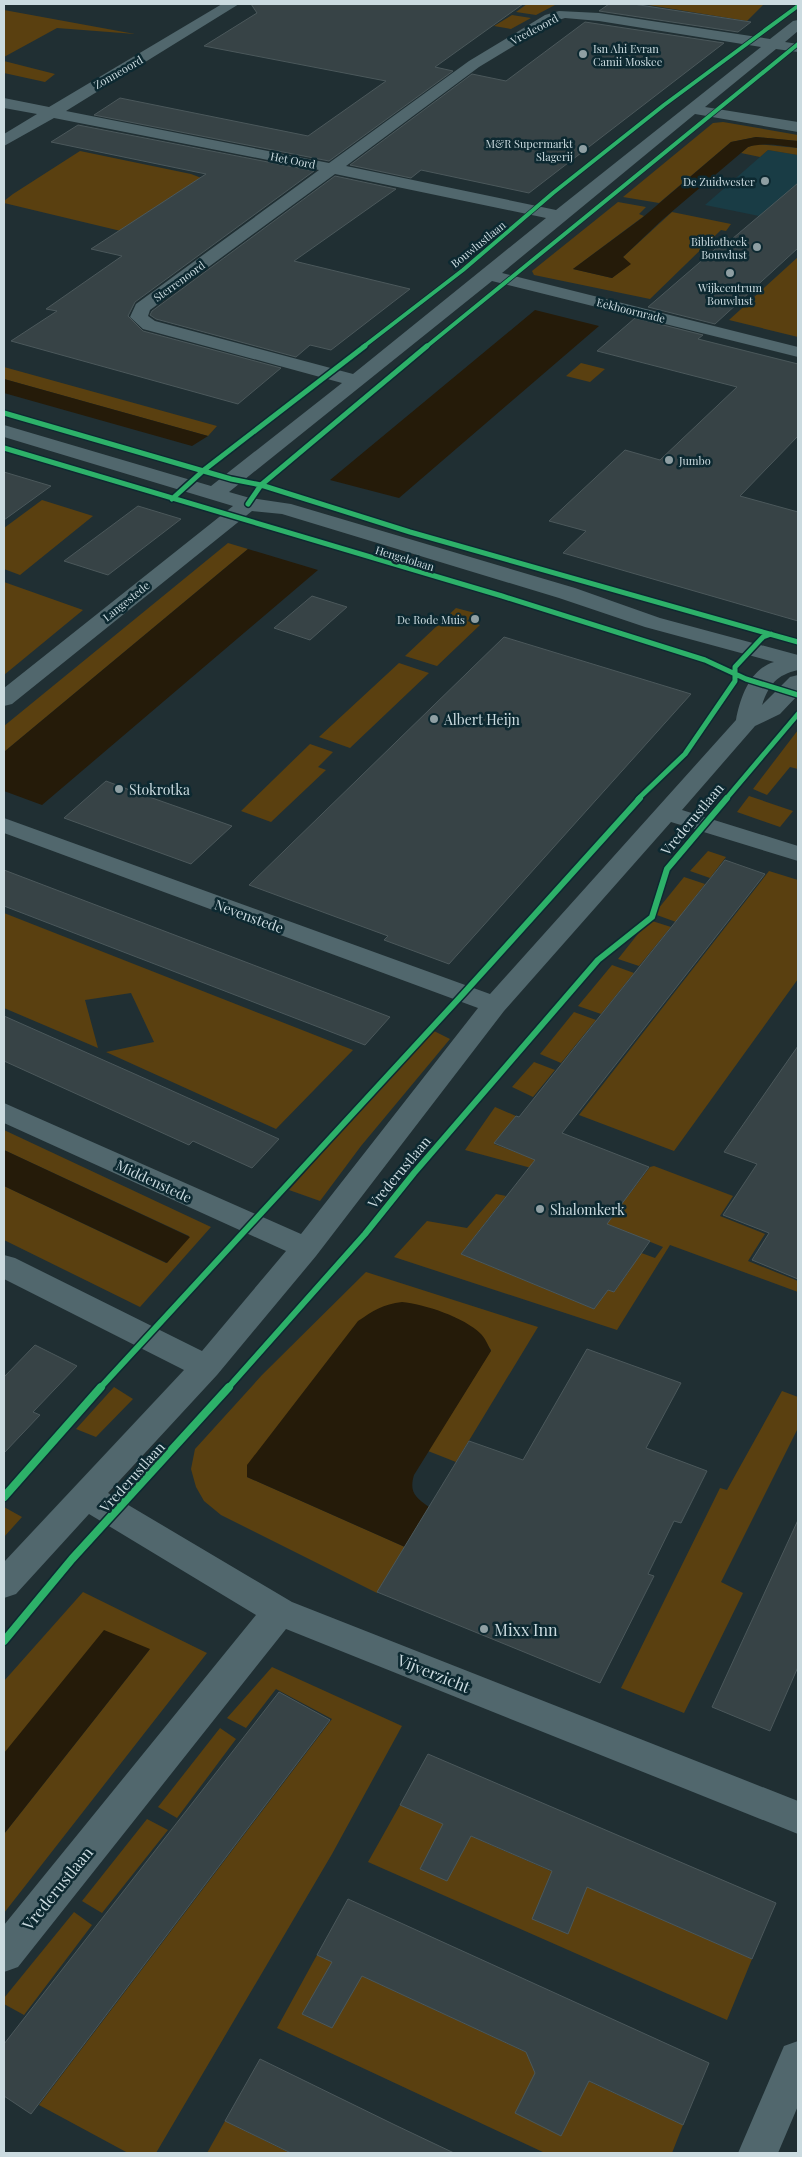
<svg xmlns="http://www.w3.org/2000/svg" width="802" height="2157" viewBox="0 0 802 2157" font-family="'Playfair Display',serif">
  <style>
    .built { fill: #193c45 }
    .green { fill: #5a4010 }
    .water { fill: #251b09 }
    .building { fill: #374346; stroke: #4b585b }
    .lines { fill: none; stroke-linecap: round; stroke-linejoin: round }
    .minor { fill: #51676d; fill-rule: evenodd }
    .cycleway-far3-casing { stroke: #0d2931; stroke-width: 5.5 }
    .cycleway-far2-casing { stroke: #0d2931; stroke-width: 8 }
    .cycleway-far1-casing { stroke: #0d2931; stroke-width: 9 }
    .cycleway-casing { stroke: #0d2931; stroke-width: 11 }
    .cycleway-far3 { stroke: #2db169; stroke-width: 4 }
    .cycleway-far2 { stroke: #2db169; stroke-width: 5 }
    .cycleway-far1 { stroke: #2db169; stroke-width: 6 }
    .cycleway { stroke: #2db169; stroke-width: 8 }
    .poi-dot { fill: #8f9fa3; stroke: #0d2931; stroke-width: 2 }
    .labels { text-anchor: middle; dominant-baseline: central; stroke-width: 5; stroke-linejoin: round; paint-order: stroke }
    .far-street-label { font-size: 11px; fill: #cbdbe0; stroke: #0d2931 }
    .far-poi-label { font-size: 11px; fill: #cbdbe0; stroke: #0d2931; text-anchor: end }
    .poi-label { font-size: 14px; fill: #cbdbe0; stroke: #0d2931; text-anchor: start }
    .street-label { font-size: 14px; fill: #cbdbe0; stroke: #0d2931 }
    .near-poi-label { font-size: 16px; fill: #cbdbe0; stroke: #0d2931; text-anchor: start }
    .near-street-label { font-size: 16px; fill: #cbdbe0; stroke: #0d2931 }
  </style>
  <rect width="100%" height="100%" fill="#202f33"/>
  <path class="built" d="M768 150 798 155V224L705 205Z"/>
  <path class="green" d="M527 4 555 5 536 15 516 12Z
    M642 4H764L747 21Z
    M4 10 135 34 57 28 4 57Z
    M512 15 531 18 511 29 494 26Z
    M4 61 55 74 45 82 4 73Z
    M723 122 798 135V141L756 137 731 142 659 203 623 197 713 123Z
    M757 144 798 148V155L768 150 760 157 741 153 748 147Z
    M80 151 191 174 204 179 125 232 4 203V201L13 194Z
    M618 202 646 207 639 214 644 216 573 269 612 278 630 264 623 257 672 212 731 224 726 231 721 230 650 299 534 275 532 271Z
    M798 257V337L729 320Z
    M581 363 605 369 590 382 566 376Z
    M4 367 217 426 208 436 4 379Z
    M42 500 93 516 20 575 4 569V528Z
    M228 543 248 549 4 752V726Z
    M4 582 83 610 4 675Z
    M456 608 475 613 467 621 480 625 437 666 405 656Z
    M399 663 429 673 350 748 319 737Z
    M798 730V769L790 767 767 795 753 789Z
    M310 744 333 752 318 767 326 770 271 822 241 811Z
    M749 796 793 811 780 827 737 812Z
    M708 851 726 857 710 878 690 871Z
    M769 871 798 880V979L674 1151 579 1115Z
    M684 877 705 884 676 922 654 914Z
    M4 913 353 1050 276 1129 106 1052 154 1042 131 993 85 1000 98 1048 4 1008Z
    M649 920 671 927 639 966 618 959Z
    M612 965 634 973 601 1014 578 1006Z
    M574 1012 596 1020 561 1063 540 1054Z
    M432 1030 450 1039 361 1146 320 1201 289 1190Z
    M534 1062 555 1070 533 1097 512 1087Z
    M495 1107 516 1116 494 1144 555 1167 550 1173 465 1150Z
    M4 1130 211 1227 140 1307 4 1240V1186L166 1263 189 1236 4 1150Z
    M654 1166 733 1196 720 1216 765 1234 748 1261 798 1281V1292L670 1245 617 1330 394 1257 427 1221 467 1228 496 1194 506 1196 461 1254 594 1309 608 1290 614 1292 630 1270 636 1251 655 1258 663 1247 581 1214 602 1186 628 1196 650 1167Z
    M366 1272 538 1327 456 1462 428 1451 491 1350 480 1334 433 1309 247 1477 405 1547 377 1593 221 1515 204 1501 196 1487 191 1469 195 1449 262 1375Z
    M114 1387 133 1399 96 1437 76 1429Z
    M782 1391 798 1397V1428L721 1582 743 1593 684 1713 621 1688 720 1488 727 1490Z
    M4 1507 22 1517 4 1537Z
    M83 1592 207 1653 4 1913V1834L150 1649 4 1753V1681Z
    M272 1667 402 1726 332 1854 156 2153H128L39 2105 332 1719 276 1689 246 1728 227 1718Z
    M220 1728 236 1739 177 1818 158 1807Z
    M400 1805 752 1959 727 2020 368 1862Z
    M147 1819 168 1830 102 1913 82 1901Z
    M74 1912 92 1925 24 2015 4 2004V1998Z
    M317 1955 683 2125 672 2153H545L277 2028Z
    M225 2121 290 2153H207Z"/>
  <path class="water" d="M756 137 798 141V148C781 146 765 142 748 147L662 220 623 257 631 264 612 278 573 269 642 218 731 142Z
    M535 310 599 326 399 498 330 480Z
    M4 379 208 436 192 446 4 393Z
    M248 549 318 570 42 805 4 791V752Z
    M4 1150 190 1237 167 1263 4 1186Z
    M402 1302C424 1304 464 1317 481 1334 485 1338 488 1345 491 1351L414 1475C409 1492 415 1497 429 1507L405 1547 247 1477V1465L358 1321C373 1311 383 1304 402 1302Z
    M104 1630 150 1649 4 1834V1753Z"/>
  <path class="building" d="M251 4H523L435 67 453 71 329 161 94 115 120 98 308 136 386 81 204 46 257 13Z
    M609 4H633L751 22 738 32 599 11Z
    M585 22 724 43 529 193 421 170 411 178 350 165 472 74 506 81Z
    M78 125 314 171 135 302 128 316 143 331 281 368 238 404 11 341 57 311 46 309 122 256 91 249 206 174 51 142Z
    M335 176 396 189 294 261 410 289 331 350 310 345 296 357 156 319 150 315 152 311Z
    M798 183V248L715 324 648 307 728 238 732 239Z
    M635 318 703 335 698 339 798 364V436L740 496 798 512V621L563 553 586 531 549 521 625 450 660 460 737 387 597 351Z
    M4 472 51 486 4 520Z
    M138 506 181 519 108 575 64 561Z
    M312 596 347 607 310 640 274 628Z
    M504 637 691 694 449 964 384 940 388 936 249 885Z
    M106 781 138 793 232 826 191 864 64 818Z
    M725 860 765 874 562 1133 649 1167 607 1224 650 1241 614 1292 608 1290 594 1309 461 1254 535 1160 494 1143 516 1116 519 1117Z
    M4 870 214 950 390 1017 365 1045 4 906Z
    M4 1016 137 1075 279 1139 252 1168 193 1141 189 1145 4 1061Z
    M798 1046V1279L752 1260 769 1233 723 1215 757 1164 724 1152Z
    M35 1345 77 1366 33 1412 40 1415 4 1453V1377Z
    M587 1349 681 1383 646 1448 707 1471 681 1523 674 1521 648 1574 654 1576 600 1683 377 1592 469 1441 523 1460Z
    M798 1520V1667L770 1731 712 1707Z
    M279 1692 330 1720 31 2114 4 2096V2044Z
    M428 1754 776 1903 752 1959 587 1887 568 1934 532 1919 552 1871 471 1836 447 1881 420 1869 443 1824 400 1805Z
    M348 1899 709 2063 683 2125 589 2081 561 2136 515 2113 535 2073 526 2052 362 1976 332 2028 302 2014 332 1962 317 1955Z
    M260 2059 395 2125 454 2153H291L225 2121Z"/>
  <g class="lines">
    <path class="minor" d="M222 4H239L66 111 329 163 469 61 545 15 559 11 599 13 770 39 793 21 798 20V31L785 42 798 44V52L776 49 705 107 798 122V132L695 114 502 273 798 347V357L492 281 229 492 250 498 291 504 575 588 660 618 798 655V670C777 675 769 684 762 705L790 677 798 675V695L780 714 755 726 682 810 798 846V861L671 822 504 1011 316 1256 217 1375 108 1493 292 1602 798 1801V1834L286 1629 18 1967 4 1972V1925L256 1615 89 1514 16 1594 4 1598V1562L184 1370 4 1279V1255L15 1258 202 1351 286 1251 4 1123V1103L301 1234 478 1008 4 833V818L490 994 736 720C740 698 750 669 774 662L645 627 559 598 282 514 252 511 12 704 4 706V688L233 506 4 437V425L211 486 342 383 143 329 130 317 136 304 319 170 54 118 4 146V134L37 114 4 108V98L49 107ZM565 18 599 21 761 47 556 210 346 166 479 67 555 21ZM335 174 546 218 353 374 155 321 148 316 150 310Z
      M798 2041V2106L778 2153H738L784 2046Z"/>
    <g class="cycleway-far3-casing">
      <path id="cycleway-far3" d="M363 347 463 270 553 193 664 105 798 6
        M426 347 798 44"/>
    </g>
    <g class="cycleway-far2-casing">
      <path id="cycleway-far2" d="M4 413 231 479 261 485 410 532 798 642
        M4 448 502 596 705 660 746 679 798 695
        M172 499 204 470 365 346
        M248 504 261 485 427 346
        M638 799 685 754 735 681V667L763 637 771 634
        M726 799 798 714"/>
    </g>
    <g class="cycleway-far1-casing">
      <path id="cycleway-far1" d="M100 1388 463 994 640 798
        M228 1388 365 1234 414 1173 598 960 652 917 667 869 727 798"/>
    </g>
    <g class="cycleway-casing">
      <path id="cycleway" d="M4 1497 101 1387
        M4 1641 72 1559 229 1387"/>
    </g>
    <use href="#cycleway-far3" class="cycleway-far3"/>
    <use href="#cycleway-far2" class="cycleway-far2"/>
    <use href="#cycleway-far1" class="cycleway-far1"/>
    <use href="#cycleway" class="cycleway"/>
  </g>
  <g class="poi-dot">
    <circle cx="583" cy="54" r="5"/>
    <circle cx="583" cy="149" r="5"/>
    <circle cx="765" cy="181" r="5"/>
    <circle cx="757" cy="247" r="5"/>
    <circle cx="730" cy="273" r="5"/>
    <circle cx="669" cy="460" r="5"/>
    <circle cx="475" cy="619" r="5"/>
    <circle cx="434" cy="719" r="5"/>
    <circle cx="119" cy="789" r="5"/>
    <circle cx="540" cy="1209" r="5"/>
    <circle cx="484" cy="1629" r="5"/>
  </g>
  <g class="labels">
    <g class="far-street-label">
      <text transform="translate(534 29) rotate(-28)">Vredeoord</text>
      <text transform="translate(118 72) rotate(-30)">Zonneoord</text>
      <text transform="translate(293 160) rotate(11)">Het Oord</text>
      <text transform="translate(478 244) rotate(-39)">Bouwlustlaan</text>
      <text transform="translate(179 281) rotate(-36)">Sterrenoord</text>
      <text transform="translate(631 310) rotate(14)">Eekhoornrade</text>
      <text transform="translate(405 558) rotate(17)">Hengelolaan</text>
      <text transform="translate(126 601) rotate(-39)">Langestede</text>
    </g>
    <g class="far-poi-label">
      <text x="593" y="48" text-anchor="start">Isn Ahi Evran<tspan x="593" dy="13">Camii Moskee</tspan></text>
      <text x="573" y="143">M&amp;R Supermarkt<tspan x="573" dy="13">Slagerij</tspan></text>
      <text x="755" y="181">De Zuidwester</text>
      <text x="747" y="241">Bibliotheek<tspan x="747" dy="13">Bouwlust</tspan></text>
      <text x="730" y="287" text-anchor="middle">Wijkcentrum<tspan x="730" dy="13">Bouwlust</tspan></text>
      <text x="679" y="460" text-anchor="start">Jumbo</text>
      <text x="465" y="619">De Rode Muis</text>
    </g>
    <g class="poi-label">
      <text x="444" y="719">Albert Heijn</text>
      <text x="129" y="789">Stokrotka</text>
      <text x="550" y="1209">Shalomkerk</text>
    </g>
    <g class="street-label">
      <text transform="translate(692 819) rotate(-50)">Vrederustlaan</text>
      <text transform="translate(249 916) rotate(20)">Nevenstede</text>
      <text transform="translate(399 1172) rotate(-50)">Vrederustlaan</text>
      <text transform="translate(154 1181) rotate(25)">Middenstede</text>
      <text transform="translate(132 1477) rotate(-48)">Vrederustlaan</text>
    </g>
    <g class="near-poi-label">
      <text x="494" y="1629">Mixx Inn</text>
    </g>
    <g class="near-street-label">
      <text transform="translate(434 1673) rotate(22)">Vijverzicht</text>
      <text transform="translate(57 1888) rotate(-51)">Vrederustlaan</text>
    </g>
  </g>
  <rect width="802" height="2157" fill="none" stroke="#cbdbe0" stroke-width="10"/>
</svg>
